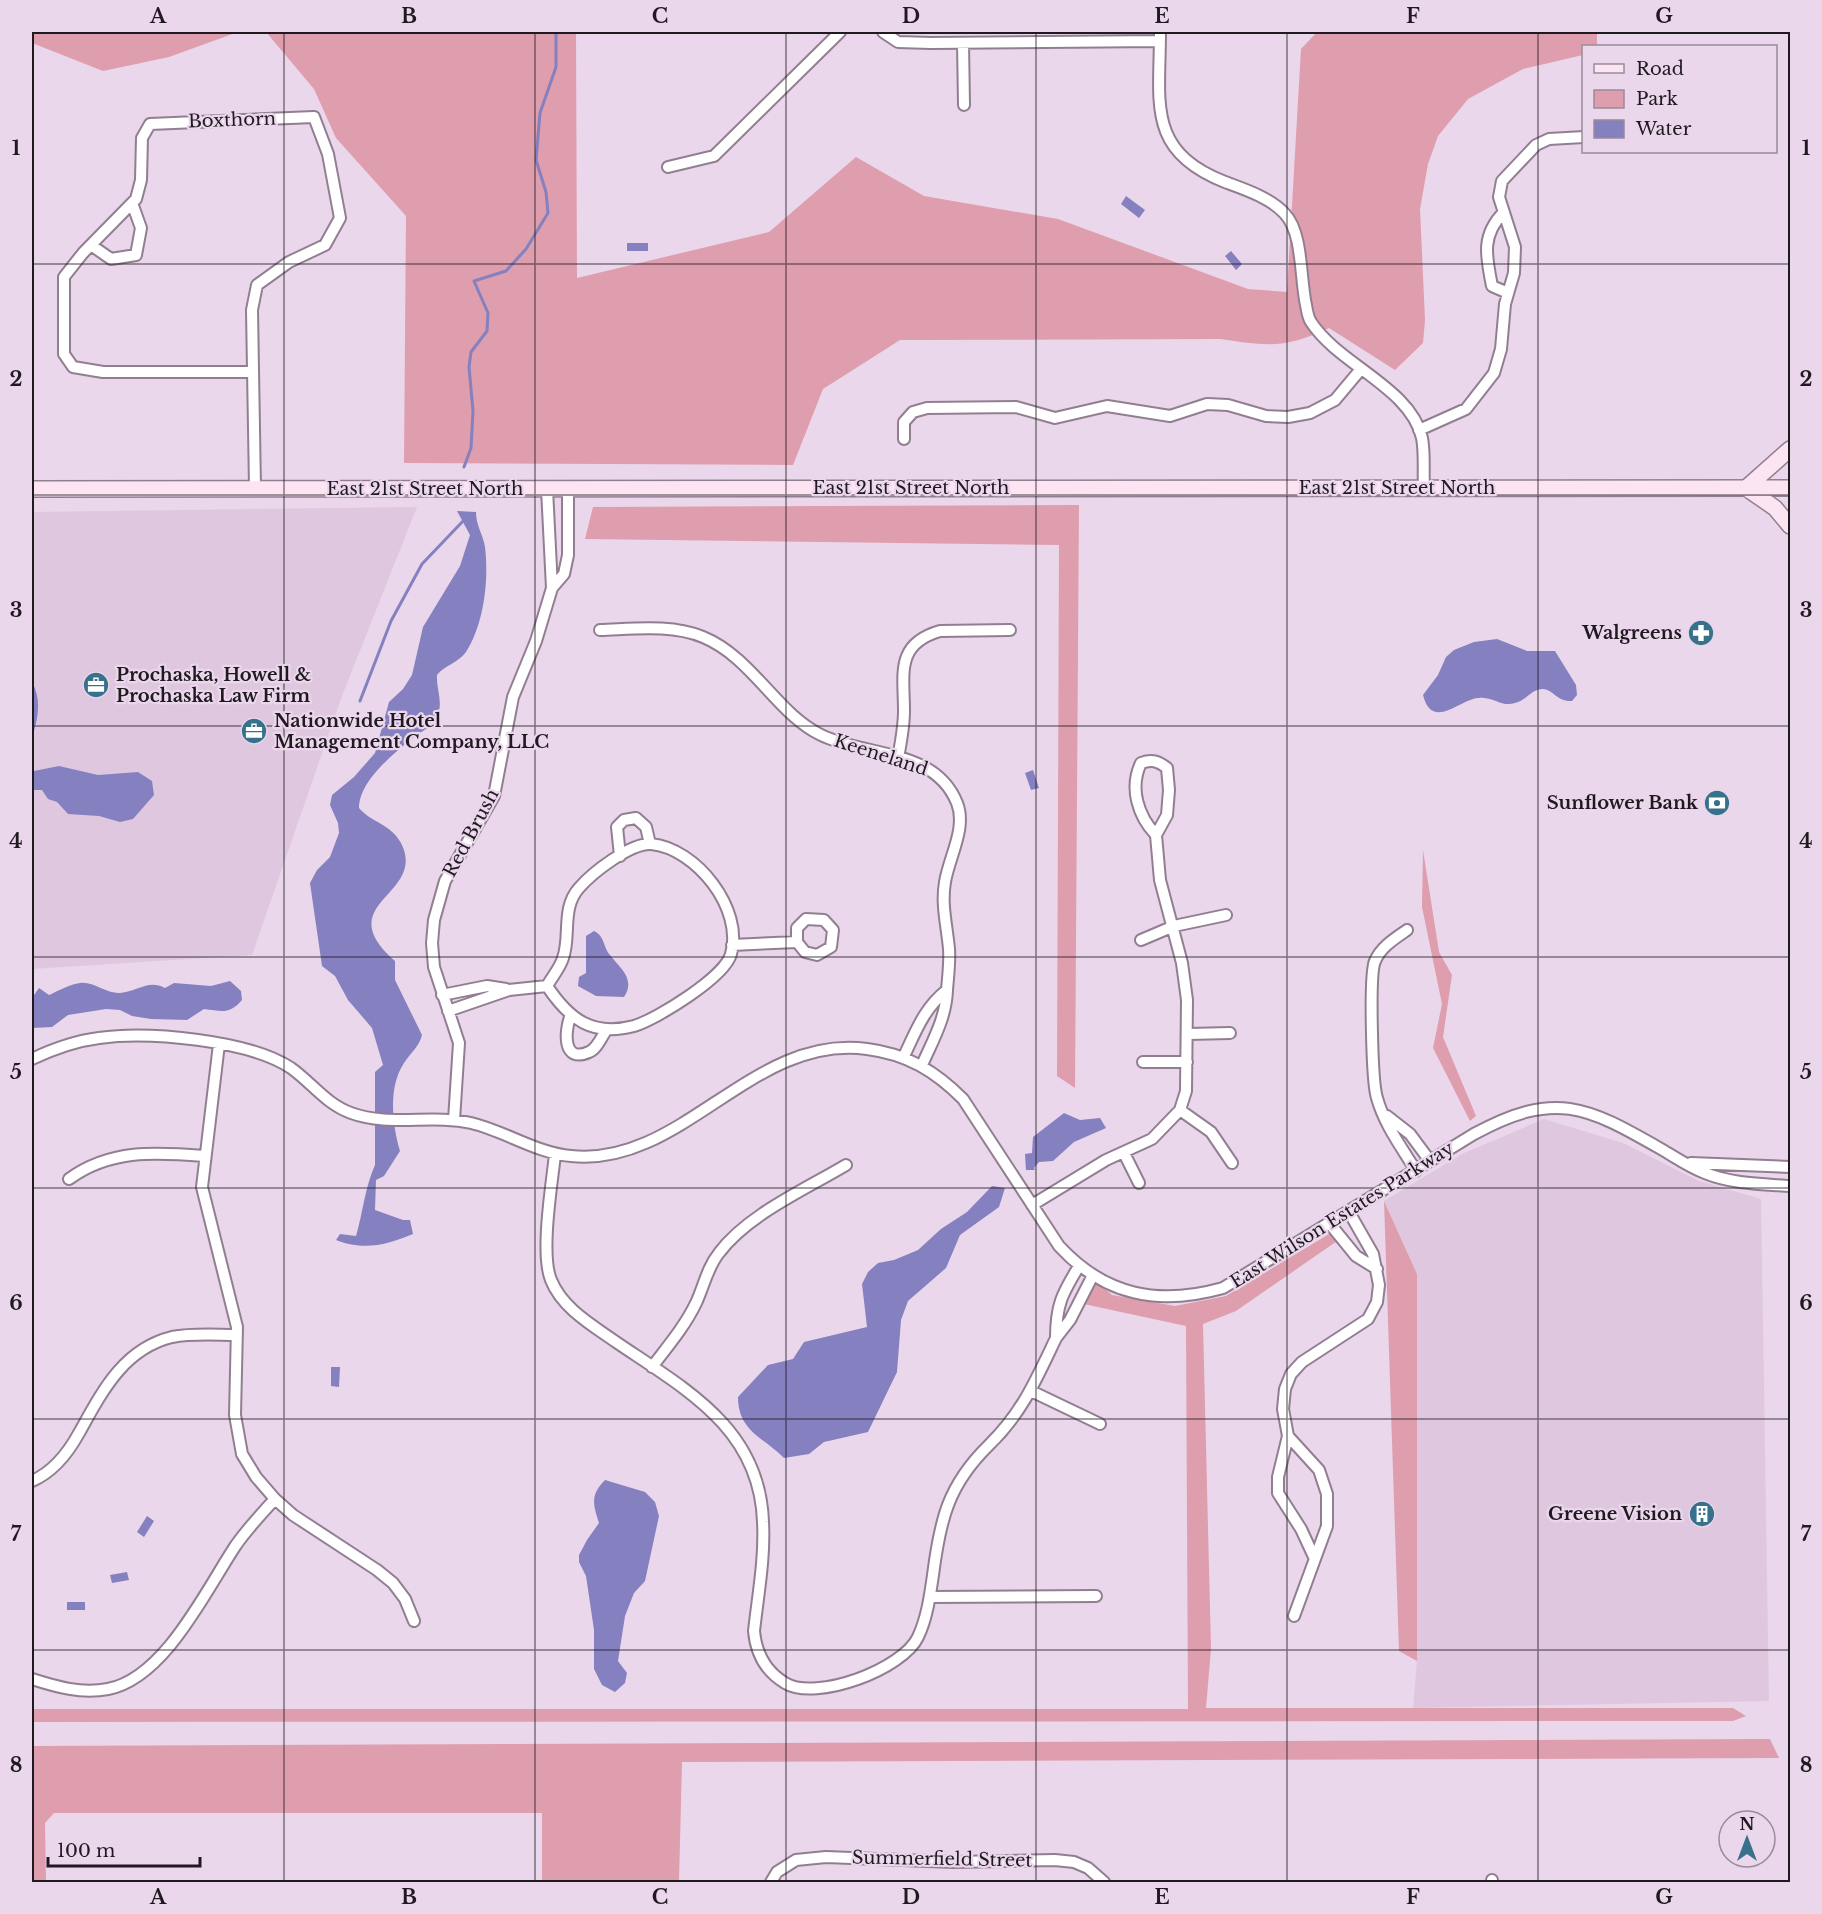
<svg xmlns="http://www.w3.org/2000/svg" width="1822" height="1914" viewBox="0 0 1822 1914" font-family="'Libre Baskerville',serif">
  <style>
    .built { fill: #dfc7e0 }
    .green { fill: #de9ead }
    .water { fill: #8580bf }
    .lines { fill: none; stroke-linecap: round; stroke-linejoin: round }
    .stream { stroke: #8580bf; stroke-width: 3 }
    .street-casing { stroke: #917f91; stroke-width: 14 }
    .secondary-casing { stroke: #917f91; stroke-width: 18 }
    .street { stroke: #fff; stroke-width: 10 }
    .secondary { stroke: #fde4f2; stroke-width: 15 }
    .grid { fill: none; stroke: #201920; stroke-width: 1.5; stroke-opacity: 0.55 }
    .labels { text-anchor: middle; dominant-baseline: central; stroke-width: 4.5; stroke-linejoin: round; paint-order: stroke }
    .street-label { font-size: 18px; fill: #201920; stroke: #ead7eb }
    .poi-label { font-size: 18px; font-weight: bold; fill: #201920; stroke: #ead7eb; text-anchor: end }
    .neatline { fill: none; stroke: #201920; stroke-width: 2 }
    .grid-label { font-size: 20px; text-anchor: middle; font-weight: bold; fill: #201920 }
  </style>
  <rect width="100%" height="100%" fill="#ead7eb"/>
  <path class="built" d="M417 507 342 696 252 955 32 969V512Z
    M1544 1119 1623 1143 1699 1181 1761 1199 1769 1701 1413 1708 1417 1661V1274L1384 1201 1462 1154Z"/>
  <path class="green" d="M32 32H238L169 57 103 71 32 43Z
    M266 32H576L577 278 769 232 856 157 924 196 1058 219 1248 289 1287 292 1301 49 1317 32H1597V46H1584L1583 55 1523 69 1468 99 1438 136 1428 164 1420 209 1425 320 1423 343 1395 370 1329 328C1284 349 1268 346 1220 339L900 340 823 389 793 465 404 463 406 216 336 138 314 89Z
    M1079 505 1075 1088 1057 1076 1059 545 585 539 593 507Z
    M1423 850 1439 952 1452 975 1443 1037 1476 1116 1470 1121 1433 1048 1442 1004 1422 907Z
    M1384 1201 1417 1274V1661L1399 1651Z
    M1329 1234 1340 1239 1236 1311 1203 1324 1211 1649 1206 1708H1733L1746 1716 1733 1721 32 1722V1709H1188L1186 1326 1079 1303 1092 1277 1112 1295 1175 1306 1226 1296Z
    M1770 1739 1779 1758 682 1762 679 1882H542V1813H54L45 1823 46 1882H32V1746Z"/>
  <path class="water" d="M1126 196 1145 210 1139 218 1121 204Z
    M627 243H648V251H627Z
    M1231 251 1242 264 1236 270 1225 256Z
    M457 511 476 512C476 526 483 534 485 547 489 580 484 624 466 652 458 663 445 665 437 675 436 687 442 699 439 711 434 728 422 730 410 740 391 756 359 782 359 808 372 823 391 824 401 843 428 896 328 902 395 961V980L422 1035C419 1047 411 1052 404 1063 388 1087 392 1124 400 1151L384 1176 376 1180 375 1210 403 1220H410L413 1234C386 1245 365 1251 336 1240L340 1234 356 1236C363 1212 365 1187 375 1165V1072L383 1065 372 1028 348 1000 335 976 322 966 310 883 317 870 330 857 339 833 338 823 330 805 332 795 354 777 375 753 389 702 403 689 412 675 423 627 460 566 470 535Z
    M1497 639 1527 651H1555L1576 685 1577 695 1572 701C1557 702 1554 690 1543 689 1531 689 1526 701 1515 703 1503 707 1496 699 1484 698 1463 694 1433 734 1423 695L1438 675 1446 657 1454 650 1474 642Z
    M32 682C42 700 38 719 32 737Z
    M59 766 98 775 138 772 152 781 154 795 133 819 120 822 99 816 68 814 57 802 48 799 42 790H32V769L34 771Z
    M1033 770 1039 788 1031 790 1025 773Z
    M594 931C605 936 603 947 610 955 620 968 636 979 624 997L596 996 578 986 579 977 586 973V936Z
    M230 981 241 991 242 1000C229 1015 222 1011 204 1009L187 1020 151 1019 132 1016 120 1010 106 1009 68 1015 52 1027 32 1028V998L39 988 49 995C58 991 70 984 80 983 93 981 107 994 120 993 137 992 148 979 165 988L174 983 211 986Z
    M1064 1113 1080 1120 1100 1118 1106 1128 1074 1142 1053 1161 1039 1162 1034 1168 1035 1170H1026L1025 1154 1032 1153 1033 1137Z
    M992 1186 1005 1188 999 1207 960 1235 946 1268 908 1301 901 1320 897 1372 868 1432 824 1442 809 1454 784 1458C763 1437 738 1431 738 1397L768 1365 793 1359 804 1342 867 1327 862 1284 868 1272 878 1263 894 1260 918 1250 941 1229 967 1212Z
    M331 1367H340L339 1387 331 1386Z
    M605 1480 645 1492 655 1502 659 1516 645 1581 634 1593 625 1616 618 1661 627 1673 625 1683 615 1692 602 1685 594 1669V1630L586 1576 579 1562V1555L587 1540 599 1523C593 1504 590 1495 605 1480Z
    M147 1516 154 1521 144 1537 137 1532Z
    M127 1572 129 1580 112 1583 110 1575Z
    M67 1602H85V1610H67Z"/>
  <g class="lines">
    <path class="stream" d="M464 467 471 448 473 411 469 367 471 352 487 331 488 313 474 281 506 271 526 249 548 213 546 192 536 160 540 113 556 67V32
      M360 701 391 621 422 564 464 520"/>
    <g class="street-casing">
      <path id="street" d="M883 32 898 42 931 43 1160 41
        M1160 32C1160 103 1146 151 1225 182 1244 189 1271 198 1285 214 1303 233 1300 278 1306 305 1307 311 1308 318 1311 322 1339 365 1411 388 1422 438 1425 453 1423 472 1424 488
        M963 43 964 105
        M668 167 714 156 840 32
        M1504 212C1481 235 1486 256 1492 286L1508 293
        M91 245 111 259 136 255 141 228 132 203
        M253 372H103L73 367 64 354V277L83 253 136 199 141 180 142 138 150 124 314 117 328 154 340 218 325 245 289 262 257 285 252 310 255 488
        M1419 430 1466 409 1494 373 1501 349 1505 304 1514 273 1515 247 1499 197 1502 181 1536 145 1549 139 1584 137
        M904 439V422L913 412 927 408 1016 407 1055 418 1107 406 1170 416 1207 404 1228 405 1266 416 1288 417 1310 413 1335 400 1361 369
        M547 489 552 588
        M600 630C633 629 672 624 703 637 752 657 777 714 821 735 866 757 935 748 957 803 967 828 949 857 945 882 941 905 947 926 949 949 950 963 948 977 947 990
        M898 758C901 742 904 727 904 711 904 674 895 644 940 631L1010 630
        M620 856 617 827 624 820 636 818 646 827 650 844
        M1407 930C1394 939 1381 947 1375 961 1369 974 1372 1083 1377 1098 1384 1124 1402 1148 1416 1171
        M1141 940 1174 926 1226 915
        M732 945 797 942 805 952 817 955 831 947 833 930 824 920 806 919 797 928V942
        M442 995 487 986 506 989
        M448 1011 509 990 547 986C569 1019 592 1037 634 1026 657 1019 725 977 731 954 744 909 696 848 651 844 630 843 592 873 579 888 561 908 571 936 563 958 560 968 552 977 547 986
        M570 1017C565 1031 562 1064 589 1052 597 1049 602 1036 607 1029
        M1189 1034 1230 1033
        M219 1044 202 1187 237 1327 235 1415 242 1454 256 1477 275 1499 293 1515 377 1570 393 1583 405 1599 414 1621
        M904 1056C916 1031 924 1008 947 990 946 1018 933 1040 922 1065
        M32 1059C53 1049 75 1041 99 1038 148 1031 249 1040 291 1068 312 1083 326 1104 351 1113 389 1127 432 1114 471 1123 505 1131 536 1153 571 1156 681 1168 753 1033 867 1049 907 1054 935 1071 963 1099L1059 1246C1105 1296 1159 1306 1223 1288L1474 1134C1555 1090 1586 1106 1661 1149 1675 1157 1689 1167 1705 1173 1732 1184 1762 1184 1790 1186
        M1143 1062H1187
        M1180 1110 1211 1132 1232 1163
        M1387 1116 1410 1134 1430 1161
        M454 1120 459 1043 434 967 432 943 434 920 445 881 494 796 513 697 536 641 552 588 564 574 568 555V489
        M1124 1153 1139 1183
        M555 1154C552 1184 540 1253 551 1280 562 1308 592 1325 616 1342 685 1389 760 1428 763 1522 765 1558 758 1595 754 1631 756 1653 765 1671 785 1683 816 1702 903 1669 918 1637 927 1618 930 1596 933 1575 940 1520 948 1485 989 1445 1022 1413 1036 1380 1056 1338
        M1691 1163 1790 1167
        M69 1179C110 1149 156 1152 204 1156
        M1032 1205 1106 1160 1152 1139 1180 1110 1186 1091 1187 1000 1182 963 1160 880 1156 835 1167 815 1169 790 1167 768C1158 761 1152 759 1141 763 1129 788 1138 816 1156 835
        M1330 1224 1356 1256 1377 1269
        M1079 1266C1062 1294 1056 1305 1056 1338L1070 1320 1092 1277
        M652 1367C668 1346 685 1326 696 1303 704 1286 707 1268 719 1253 747 1215 806 1189 846 1165
        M1031 1391 1100 1424
        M1288 1436 1319 1470 1327 1494V1526L1294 1616
        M32 1481C53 1472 68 1453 79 1433 102 1392 123 1349 172 1337 193 1333 216 1335 237 1335
        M1314 1557 1301 1529 1278 1493V1477L1288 1436 1283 1409 1285 1389 1291 1374 1302 1362 1368 1319 1377 1302 1379 1285 1373 1254 1349 1212
        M930 1597 1096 1596
        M32 1679C57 1687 81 1694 108 1689 165 1678 206 1590 236 1545 248 1528 261 1514 275 1499
        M771 1882 777 1872 796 1860 826 1857 953 1862 1055 1860 1074 1862 1088 1868 1104 1882
        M1492 1882V1880"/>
    </g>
    <g class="secondary-casing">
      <path id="secondary" d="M1790 449 1746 488 1775 508 1790 526
        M32 489 1790 488"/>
    </g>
    <use href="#street" class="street"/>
    <use href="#secondary" class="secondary"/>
  </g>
  <path class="grid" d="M284 32V1882M535 32V1882M786 32V1882M1036 32V1882M1287 32V1882M1538 32V1882M32 264H1790M32 495H1790M32 726H1790M32 957H1790M32 1188H1790M32 1419H1790M32 1650H1790"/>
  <defs>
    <g id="pharmacy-disc" transform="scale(1.35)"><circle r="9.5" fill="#38718b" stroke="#ead7eb"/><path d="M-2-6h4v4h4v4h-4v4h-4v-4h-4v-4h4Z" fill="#fff"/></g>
    <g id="office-disc" transform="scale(1.35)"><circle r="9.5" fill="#38718b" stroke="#ead7eb"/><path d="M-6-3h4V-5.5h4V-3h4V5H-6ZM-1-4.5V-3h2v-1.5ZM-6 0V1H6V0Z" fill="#fff"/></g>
    <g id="bank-disc" transform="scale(1.35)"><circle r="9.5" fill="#38718b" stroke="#ead7eb"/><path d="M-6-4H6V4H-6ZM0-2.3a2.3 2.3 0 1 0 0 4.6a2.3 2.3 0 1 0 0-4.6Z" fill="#fff"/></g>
    <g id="building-disc" transform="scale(1.35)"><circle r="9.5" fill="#38718b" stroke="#ead7eb"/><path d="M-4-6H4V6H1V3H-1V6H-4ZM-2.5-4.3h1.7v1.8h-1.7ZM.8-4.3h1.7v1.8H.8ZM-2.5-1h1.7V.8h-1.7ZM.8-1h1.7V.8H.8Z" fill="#fff"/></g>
  </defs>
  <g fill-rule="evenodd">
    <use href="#pharmacy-disc" x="1701" y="633"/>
    <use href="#office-disc" x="96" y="685"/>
    <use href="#office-disc" x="254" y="731"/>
    <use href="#bank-disc" x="1717" y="803"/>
    <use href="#building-disc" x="1702" y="1514"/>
  </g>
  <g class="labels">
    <g class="street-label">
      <text transform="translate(232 120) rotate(-2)">Boxthorn</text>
      <text x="911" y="488">East 21st Street North</text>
      <text x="1397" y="488">East 21st Street North</text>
      <text x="425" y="489">East 21st Street North</text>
      <text transform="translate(881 755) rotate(18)">Keeneland</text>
      <text transform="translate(471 833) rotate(-62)">Red Brush</text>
      <text transform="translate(1342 1215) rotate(-32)">East Wilson Estates Parkway</text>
      <text transform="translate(942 1859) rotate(1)">Summerfield Street</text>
    </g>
    <g class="poi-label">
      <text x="1682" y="633">Walgreens</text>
      <text x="116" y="675" text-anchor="start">Prochaska, Howell &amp;<tspan x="116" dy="21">Prochaska Law Firm</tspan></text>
      <text x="274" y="721" text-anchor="start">Nationwide Hotel<tspan x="274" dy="21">Management Company, LLC</tspan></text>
      <text x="1698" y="803">Sunflower Bank</text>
      <text x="1682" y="1514">Greene Vision</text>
    </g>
  </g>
  <rect width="1822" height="1914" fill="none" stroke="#ead7eb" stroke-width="66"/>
  <rect x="1582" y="45" width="195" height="108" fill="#ead7eb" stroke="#998b9a" stroke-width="1.5"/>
  <rect x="1594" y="64" width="30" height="9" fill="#fde4f2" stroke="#998b9a" stroke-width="1.5"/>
  <text x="1636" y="75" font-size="18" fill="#201920">Road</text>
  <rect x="1594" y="90" width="30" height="18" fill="#de9ead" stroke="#998b9a" stroke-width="1.5"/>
  <text x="1636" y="105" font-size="18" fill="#201920">Park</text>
  <rect x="1594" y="120" width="30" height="18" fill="#8580bf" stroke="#998b9a" stroke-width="1.5"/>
  <text x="1636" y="135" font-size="18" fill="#201920">Water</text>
  <g transform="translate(1747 1839)"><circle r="28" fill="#ead7eb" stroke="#998b9a" stroke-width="1.5"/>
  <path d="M0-4.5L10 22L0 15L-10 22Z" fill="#38718b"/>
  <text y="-9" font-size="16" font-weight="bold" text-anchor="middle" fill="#201920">N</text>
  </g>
  <path d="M48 1857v9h152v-9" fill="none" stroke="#201920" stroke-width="3"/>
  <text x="57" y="1857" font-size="18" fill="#201920" stroke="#ead7eb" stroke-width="4.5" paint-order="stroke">100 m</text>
  <rect x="33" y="33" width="1756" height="1848" class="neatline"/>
  <g class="grid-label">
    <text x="158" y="23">A</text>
    <text x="409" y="23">B</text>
    <text x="660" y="23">C</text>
    <text x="911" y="23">D</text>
    <text x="1162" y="23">E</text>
    <text x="1413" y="23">F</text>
    <text x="1664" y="23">G</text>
    <text x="16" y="155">1</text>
    <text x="1806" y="155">1</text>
    <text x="16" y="386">2</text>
    <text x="1806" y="386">2</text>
    <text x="16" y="617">3</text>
    <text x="1806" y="617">3</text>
    <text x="16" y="848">4</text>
    <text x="1806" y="848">4</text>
    <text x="16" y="1079">5</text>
    <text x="1806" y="1079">5</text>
    <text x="16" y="1310">6</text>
    <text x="1806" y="1310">6</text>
    <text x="16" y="1541">7</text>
    <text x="1806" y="1541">7</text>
    <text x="16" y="1772">8</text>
    <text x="1806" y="1772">8</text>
    <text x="158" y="1904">A</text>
    <text x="409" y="1904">B</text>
    <text x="660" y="1904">C</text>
    <text x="911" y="1904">D</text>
    <text x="1162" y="1904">E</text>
    <text x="1413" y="1904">F</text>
    <text x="1664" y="1904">G</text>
  </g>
</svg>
